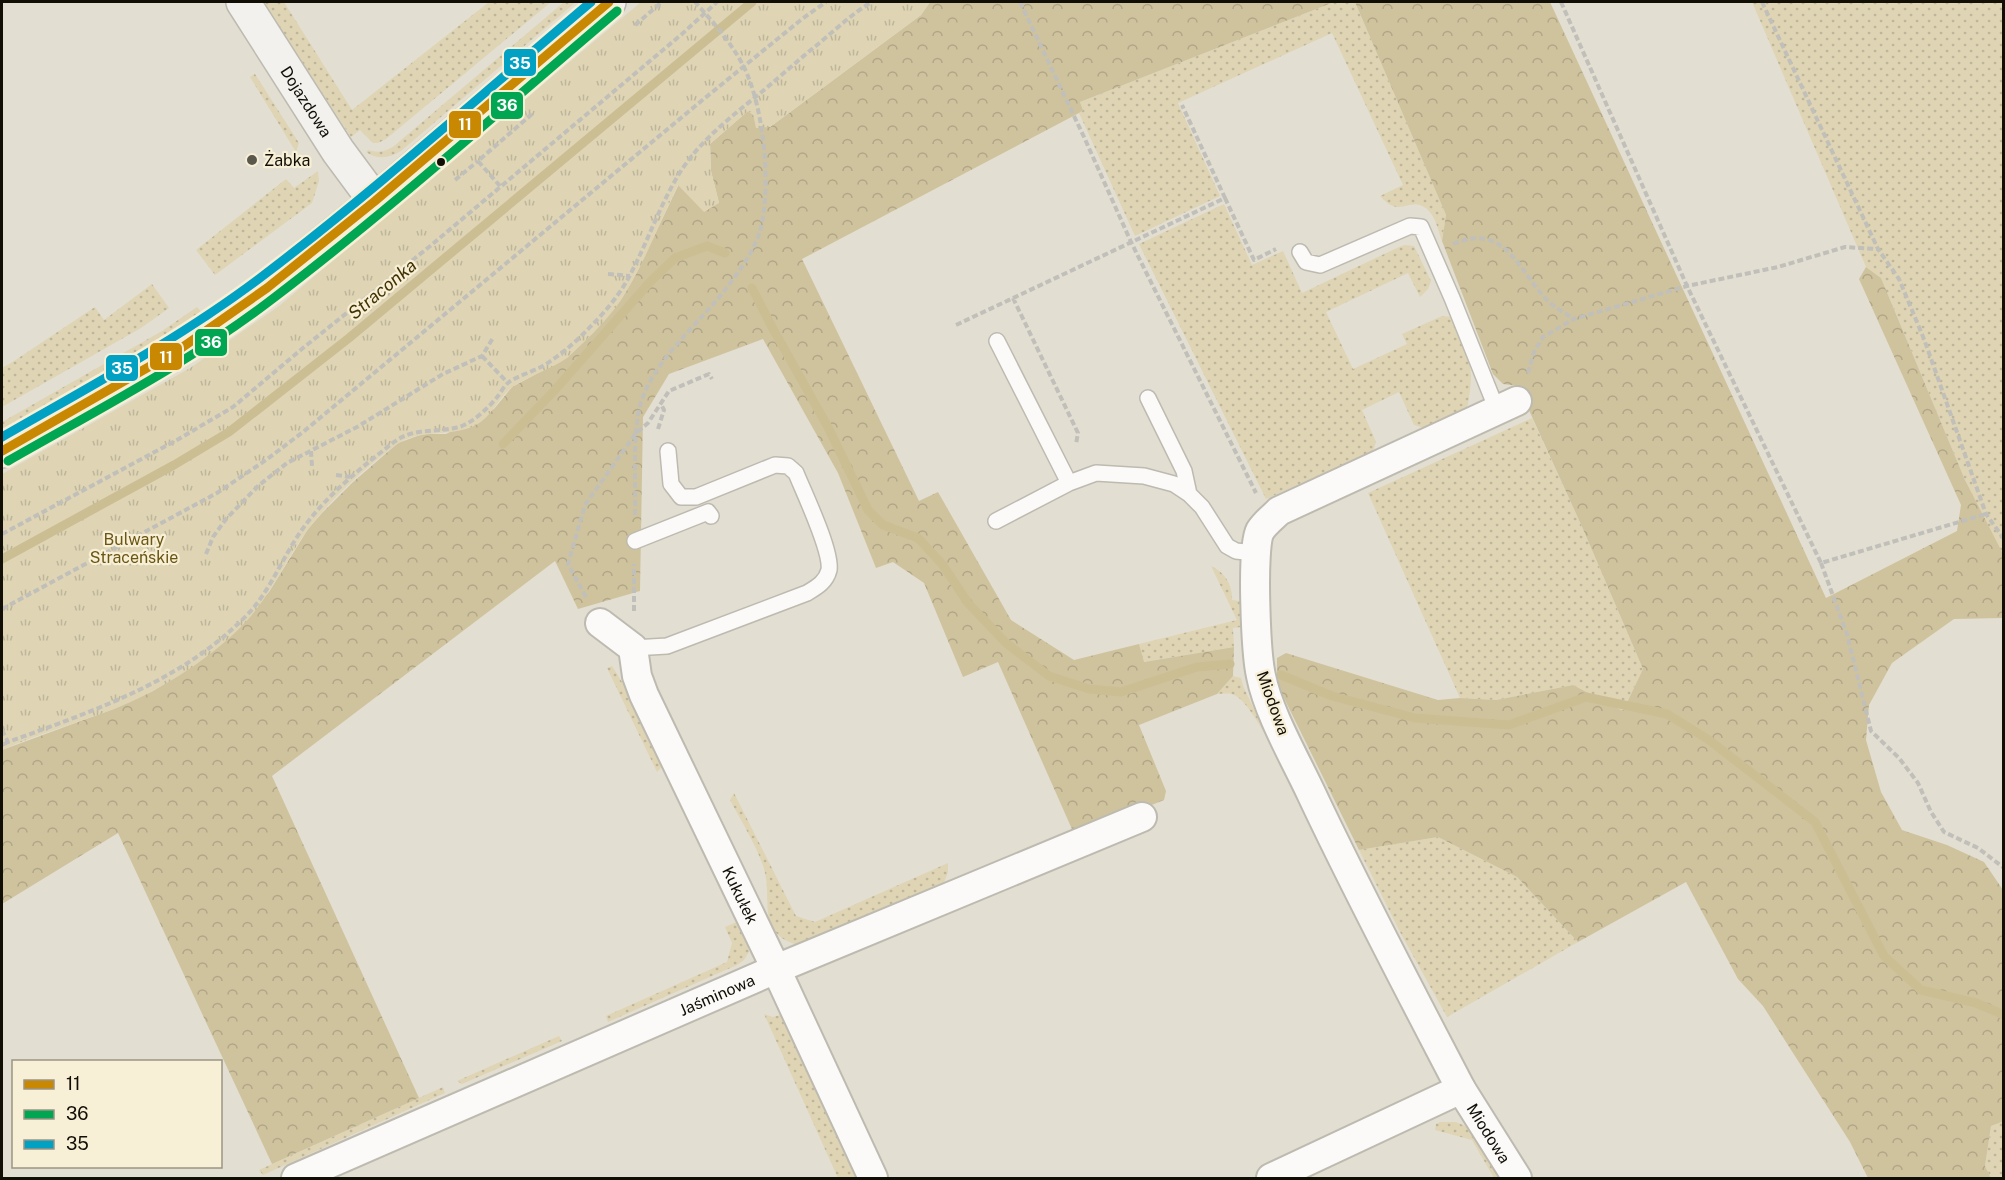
<svg xmlns="http://www.w3.org/2000/svg" width="2005" height="1180" viewBox="0 0 2005 1180" font-family="'Public Sans',sans-serif">
  <style>
    .grass { fill: url(#grass-dots) }
    .forest { fill: url(#forest-crowns) }
    .park { fill: url(#park-tufts) }
    .lines { fill: none; stroke-linecap: round; stroke-linejoin: round }
    .stream { stroke: #ccbe93; stroke-width: 9 }
    .lane-casing { stroke: #bdbab0; stroke-width: 18 }
    .street-casing { stroke: #bdbab0; stroke-width: 32 }
    .secondary-casing { stroke: #bdbab0; stroke-width: 36 }
    .path { stroke: #c0bfb9; stroke-width: 4; stroke-dasharray: 6 3; stroke-linecap: butt }
    .lane { stroke: #fbfaf8; stroke-width: 15 }
    .street { stroke: #fbfaf8; stroke-width: 28 }
    .secondary { stroke: #f2f1ed; stroke-width: 33 }
    .bus-1-casing { stroke: #f7efd6; stroke-width: 14 }
    .bus-2-casing { stroke: #f7efd6; stroke-width: 14 }
    .bus-3-casing { stroke: #f7efd6; stroke-width: 14 }
    .bus-1 { stroke: #c98801; stroke-width: 9 }
    .bus-2 { stroke: #00a651; stroke-width: 9 }
    .bus-3 { stroke: #01a1c4; stroke-width: 9 }
    .poi-dot { fill: #5a574d; stroke: #f7efd6; stroke-width: 2 }
    .bus-dot { fill: #110e06; stroke: #f7efd6; stroke-width: 2 }
    .labels { text-anchor: middle; dominant-baseline: central; stroke-width: 4.5; stroke-linejoin: round; paint-order: stroke }
    .street-label { font-size: 16px; fill: #110e06; stroke: #f7efd6 }
    .poi-label { font-size: 16px; fill: #110e06; stroke: #f7efd6; text-anchor: start }
    .park-label { font-size: 16px; fill: #695612; stroke: #f7efd6 }
    .water-label { font-size: 18px; font-style: italic; fill: #403202; stroke: #f7efd6 }
    .line-badge { stroke: #f7efd6; stroke-width: 2 }
    .badge-label { font-size: 16px; text-anchor: middle; font-weight: bold; fill: #fff }
  </style>
  <defs>
    <pattern id="grass-dots" width="8" height="8" patternUnits="userSpaceOnUse" patternTransform="scale(1.5)"><rect width="8" height="8" fill="#dfd5b5"/><path d="M2 2h.1M6 6h.1" fill="none" stroke="#beb69a" stroke-width="1.8" stroke-linecap="round"/></pattern>
    <pattern id="forest-crowns" width="20" height="18" patternUnits="userSpaceOnUse" patternTransform="scale(1.5)"><rect width="20" height="18" fill="#cfc39e"/><path d="M2 6a3 3 0 1 1 6 0M12 15a3 3 0 1 1 6 0" fill="none" stroke="#b1a687"/></pattern>
    <pattern id="park-tufts" width="24" height="20" patternUnits="userSpaceOnUse" patternTransform="scale(1.5)"><rect width="24" height="20" fill="#dfd5b5"/><path d="M3 7l-1-3M5 7V3M7 7l1-3M15 17l-1-3M17 17v-4M19 17l1-3" fill="none" stroke="#beb69a"/></pattern>
  </defs>
  <rect width="100%" height="100%" fill="#e2ded1"/>
  <path class="grass" d="M263 2H284L352 110 489 2H551L386 139 378 143H373L360 130 351 137Z
    M564 2H576L401 151C390 158 377 160 366 152L368 150C378 153 385 152 394 146Z
    M1334 2H1355L1446 215 1442 241C1438 230 1435 213 1424 207 1408 197 1400 219 1380 196L1403 185 1332 33 1178 103 1220 196 1135 236 1079 113 1083 110 1080 102Z
    M1752 2H2003V557L1965 480 1881 278 1866 267Z
    M255 74 299 143 296 152 250 77Z
    M318 171 319 181 312 203 215 275 196 250 286 179 294 188Z
    M1224 204 1252 265 1283 251 1302 293 1399 247 1405 245 1414 246 1431 281 1428 289 1420 297 1408 273 1326 312 1353 369 1407 344 1402 334 1442 316 1452 317C1461 331 1471 360 1471 376 1471 387 1469 398 1467 409L1424 428 1414 425 1399 392 1362 410 1376 442 1373 451 1266 499 1139 244Z
    M152 284 169 308 141 328 2 407V368L14 361 95 307 104 320Z
    M197 307 204 315 170 339 2 434V422L162 331Z
    M1532 418 1583 529 1643 669 1623 711 1573 685 1496 700 1460 698 1368 493Z
    M1211 566C1225 572 1233 586 1232 600L1240 601 1241 627 1233 628 1234 647 1143 662 1139 644 1237 620Z
    M612 666 650 727 665 764 657 772 607 668Z
    M1233 676 1241 678 1243 686 1268 738C1260 727 1248 703 1236 696 1230 692 1223 694 1217 694Z
    M734 793 796 916 815 922 948 863V872L944 883 916 900 802 946C751 934 776 897 762 863 754 841 741 821 730 800Z
    M1438 837 1517 877 1578 942 1447 1017 1400 932 1359 850Z
    M739 921 747 940 749 952 744 960 737 965 608 1022 606 1016 727 962 732 943 725 927Z
    M764 1014 773 1017 784 1014 857 1178H838Z
    M559 1036 562 1041 462 1084 457 1081Z
    M443 1087 445 1093 263 1175 259 1170Z
    M2003 1121V1178H1991L1985 1166 1991 1126Z
    M1440 1122H1456L1470 1128 1504 1178H1494L1472 1140 1435 1130 1436 1124Z"/>
  <path class="forest" d="M930 2H1334L1080 102 1083 110 1079 113 802 259 919 501 938 492 1011 620 1074 660 1139 644 1144 662 1234 647 1233 676 1217 694 1139 725 1166 791 1164 800 1075 836 998 662 963 677 924 583 893 562 876 568 838 473 763 339 669 374 643 417 640 591 578 609 555 561 272 776 419 1098 272 1164 118 833 2 904V750L116 708 153 691 191 667 225 641 269 592 308 529 322 513 353 482 398 443 423 434H446L494 409 512 387 568 357 594 332 620 301 636 274 679 184 719 203 711 171 710 144 748 111 770 127 921 15Z
    M1355 2H1550L1826 598 1957 531 1961 505 1859 279 1866 267 1881 278 1965 480 2001 550 2004 557 2003 618 1954 619 1892 663 1869 705 1866 740 1881 792 1902 830 1947 845 1984 862 2003 890 2004 1121 1991 1126 1985 1166 1991 1178H1868L1850 1142 1763 1006 1738 979 1686 882 1578 942 1517 877 1438 837 1359 850 1282 694 1277 678V658L1286 653 1438 700 1460 698 1496 700 1573 685 1623 711 1643 669 1583 529 1518 386 1503 384 1493 374 1442 241 1446 215Z"/>
  <path class="park" d="M641 2H930L921 15 770 127 756 128 753 114 748 111 710 144 711 171 719 203 704 212 678 185C659 223 644 265 621 300 611 315 597 329 584 342 578 347 573 353 567 358 551 369 531 375 514 386 499 396 492 417 476 425 450 438 419 428 396 445 365 468 333 497 309 528 288 556 274 589 251 616 217 655 162 690 114 709 77 723 38 734 2 750V474L190 368 279 306Z"/>
  <g class="lines">
    <path class="stream" d="M752 288 772 327 829 429 868 510 883 525 918 538 942 564 968 603 1006 643 1049 676 1089 689 1121 692 1197 667 1230 664
      M503 444 554 391 650 282 675 258 707 246 725 253
      M2 559 174 465 229 432 349 338 752 2
      M1281 675 1332 696 1415 718 1509 725 1586 697 1667 714 1709 740 1815 822 1884 956 1921 990 1976 1003 2004 1015"/>
    <g class="lane-casing">
      <path id="lane" d="M1300 252 1306 262 1320 265 1410 226 1421 227 1452 298 1497 410
        M997 341 1069 483 1096 473 1144 476 1174 484 1189 494 1202 507 1227 546 1236 551 1255 553
        M1148 398 1184 471 1189 494
        M996 521 1069 483
        M635 541 708 512 711 516
        M633 648 667 646 807 593C817 587 826 582 829 570 832 551 804 493 796 473L788 466 775 465 696 497H681L671 484 668 451"/>
    </g>
    <g class="street-casing">
      <g id="street">
        <path id="s1" d="M600 623 633 648 637 676 644 695 776 969 873 1178"/>
        <path d="M1461 1089C1410 991 1358 893 1311 793 1295 759 1268 712 1261 676 1256 654 1251 548 1260 531 1264 524 1273 517 1279 511L1517 401"/>
        <path id="s2" d="M296 1178 776 969 1142 817"/>
        <path id="s3" d="M1271 1178 1461 1089 1517 1178"/>
      </g>
    </g>
    <g class="secondary-casing">
      <g id="secondary">
        <path id="s4" d="M243 2 338 151 375 201"/>
        <path d="M2 451 180 349 267 288 375 201 609 2"/>
      </g>
    </g>
    <path class="path" d="M1020 2 1084 137 1131 242 1256 493
      M1561 2 1687 286 1821 563 1986 514
      M1762 2 1878 249 1899 279 1924 339 1986 514 2004 539
      M635 25 662 2
      M455 180 478 161
      M500 186 478 161 532 114
      M1225 198 1254 260 1276 249
      M1453 244C1506 222 1517 269 1547 300 1555 308 1565 313 1574 319
      M608 274 630 276
      M1013 298 1078 433 1076 444
      M956 325 1225 198 1182 105
      M482 356 508 383
      M1528 373 1534 352 1543 337 1574 319 1687 286 1778 267 1845 247 1877 249
      M658 429 664 410 661 404
      M311 451 312 467
      M336 475 350 477
      M635 515C636 483 632 431 641 402 657 355 700 324 728 286 740 270 754 251 760 231 772 187 764 108 744 67 731 42 713 22 695 2
      M2 534 177 440 233 407 303 348 429 247 682 34 717 2
      M206 554 213 537 226 519 258 486 287 463 357 427 443 374 482 356 493 338
      M1821 563 1847 634 1871 731 1899 758 1918 783 1931 812 1944 832 1978 848 2004 868
      M586 597 568 564 585 505 636 433 648 423 669 391 709 374 712 379
      M2 609 217 493 266 460 303 432 705 98 802 19 826 2
      M634 611V564
      M2 730 8 742C93 711 181 682 246 616 271 591 283 555 304 527 327 495 363 466 394 442 415 426 438 434 462 426 476 420 488 408 498 396 501 392 504 386 509 382 518 376 531 372 541 367 560 356 576 342 591 326 606 311 621 293 630 275 647 243 658 210 676 179 696 144 727 120 758 95 776 80 794 64 812 49 831 34 851 14 872 2
      M2 745 8 742"/>
    <use href="#lane" class="lane"/>
    <use href="#street" class="street"/>
    <use href="#secondary" class="secondary"/>
    <g class="bus-1-casing">
      <path id="bus-1" d="M2 451 180 349 267 288 375 201 609 2"/>
    </g>
    <g class="bus-2-casing">
      <path id="bus-2" d="M8 461C99 409 192 361 275 297 393 207 504 107 617 11"/>
    </g>
    <g class="bus-3-casing">
      <path id="bus-3" d="M2 437C89 387 179 339 260 278 375 191 482 94 591 2"/>
    </g>
    <use href="#bus-1" class="bus-1"/>
    <use href="#bus-2" class="bus-2"/>
    <use href="#bus-3" class="bus-3"/>
  </g>
  <circle class="poi-dot" cx="252" cy="160" r="6"/>
  <circle class="bus-dot" cx="441" cy="162" r="5"/>
  <g class="labels">
    <g class="street-label">
      <text stroke="none"><textPath href="#s4" startOffset="118">Dojazdowa</textPath></text>
      <text transform="translate(1273 703) rotate(70)">Miodowa</text>
      <text stroke="none"><textPath href="#s1" startOffset="312">Kukułek</textPath></text>
      <text stroke="none"><textPath href="#s2" startOffset="459">Jaśminowa</textPath></text>
      <text stroke="none"><textPath href="#s3" startOffset="262">Miodowa</textPath></text>
    </g>
    <g class="poi-label">
      <text x="264" y="160">Żabka</text>
    </g>
    <g class="park-label">
      <text x="134" y="539">Bulwary<tspan x="134" dy="18">Straceńskie</tspan></text>
    </g>
    <g class="water-label">
      <text transform="translate(382 289) rotate(-40)">Straconka</text>
    </g>
  </g>
  <g class="line-badge">
    <rect x="503" y="48" width="34" height="29" rx="6" fill="#01a1c4"/>
    <rect x="490" y="91" width="34" height="29" rx="6" fill="#00a651"/>
    <rect x="448" y="110" width="34" height="29" rx="6" fill="#c98801"/>
    <rect x="194" y="328" width="34" height="29" rx="6" fill="#00a651"/>
    <rect x="149" y="342" width="34" height="29" rx="6" fill="#c98801"/>
    <rect x="105" y="354" width="34" height="28" rx="6" fill="#01a1c4"/>
  </g>
  <g class="badge-label">
    <text x="520" y="69">35</text>
    <text x="507" y="111">36</text>
    <text x="465" y="130">11</text>
    <text x="211" y="348">36</text>
    <text x="166" y="363">11</text>
    <text x="122" y="374">35</text>
  </g>
  <rect width="2005" height="1180" fill="none" stroke="#110e06" stroke-width="6"/>
  <rect x="12" y="1060" width="210" height="108" fill="#f7efd6" stroke="#9b9583" stroke-width="1.5"/>
  <rect x="24" y="1080" width="30" height="9" fill="#c98801" stroke="#9b9583" stroke-width="1.5"/>
  <text x="66" y="1090" font-size="18" fill="#110e06">11</text>
  <rect x="24" y="1110" width="30" height="9" fill="#00a651" stroke="#9b9583" stroke-width="1.5"/>
  <text x="66" y="1120" font-size="18" fill="#110e06">36</text>
  <rect x="24" y="1140" width="30" height="9" fill="#01a1c4" stroke="#9b9583" stroke-width="1.5"/>
  <text x="66" y="1150" font-size="18" fill="#110e06">35</text>
</svg>
